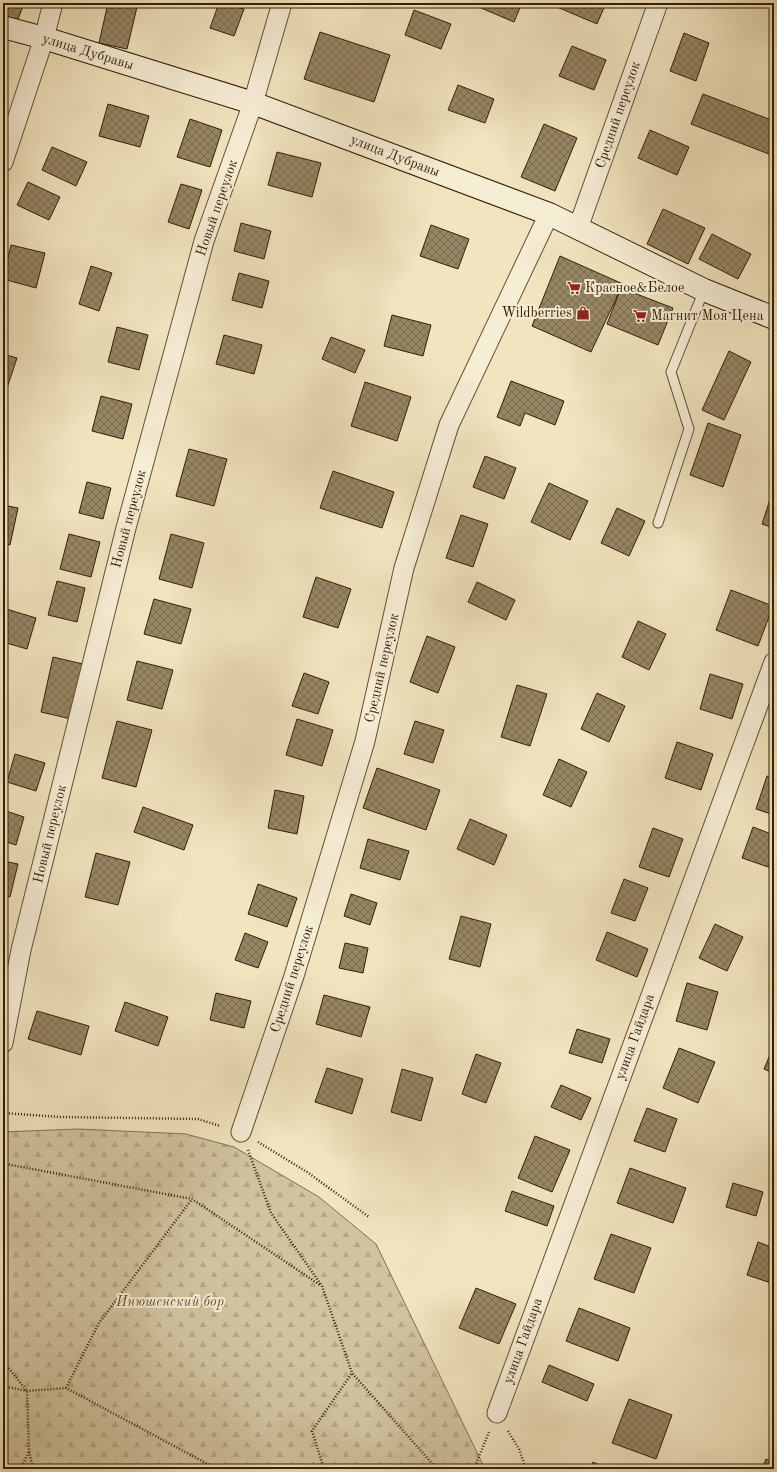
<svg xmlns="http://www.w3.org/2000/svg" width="777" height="1472" viewBox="0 0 777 1472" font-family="'Old Standard TT',serif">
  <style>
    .forest { fill: url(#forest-firs); stroke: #827150 }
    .building { fill: url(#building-cross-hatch); stroke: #331f02 }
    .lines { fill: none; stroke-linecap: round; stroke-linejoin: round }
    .lane-casing { stroke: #625031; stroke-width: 11 }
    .street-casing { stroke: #625031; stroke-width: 21 }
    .secondary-casing { stroke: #331f02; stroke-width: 24 }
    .path { stroke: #331f02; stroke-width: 2.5; stroke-dasharray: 1 2; stroke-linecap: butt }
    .lane { stroke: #f6edd5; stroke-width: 9 }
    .street { stroke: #f6edd5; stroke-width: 19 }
    .secondary { stroke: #f6edd5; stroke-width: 22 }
    .labels { text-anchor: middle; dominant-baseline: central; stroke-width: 4; stroke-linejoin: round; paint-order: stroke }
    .street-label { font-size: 14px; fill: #331f02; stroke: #f6edd5 }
    .poi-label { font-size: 14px; fill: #331f02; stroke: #f6edd5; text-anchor: start }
    .park-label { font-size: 14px; font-style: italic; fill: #625031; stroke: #f6edd5 }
  </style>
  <defs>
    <pattern id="forest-firs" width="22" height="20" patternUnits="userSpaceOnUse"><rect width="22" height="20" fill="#d1c39f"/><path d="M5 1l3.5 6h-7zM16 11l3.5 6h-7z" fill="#b4a787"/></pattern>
    <pattern id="building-cross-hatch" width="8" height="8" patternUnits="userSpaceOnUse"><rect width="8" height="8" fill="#968564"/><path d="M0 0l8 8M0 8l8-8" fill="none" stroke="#7b6c50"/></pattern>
  </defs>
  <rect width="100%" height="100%" fill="#f1e4bf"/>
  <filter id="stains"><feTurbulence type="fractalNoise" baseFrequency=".005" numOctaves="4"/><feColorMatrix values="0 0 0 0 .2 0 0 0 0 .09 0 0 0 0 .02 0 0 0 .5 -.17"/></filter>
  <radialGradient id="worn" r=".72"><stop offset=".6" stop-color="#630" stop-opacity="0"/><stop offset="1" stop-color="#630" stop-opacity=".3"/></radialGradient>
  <path class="forest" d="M78 1129 186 1134 234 1147 319 1197 376 1244 485 1469H3V1132Z"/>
  <path class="building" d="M3 3H24L17 22 3 18Z
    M108 3H116L137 7 127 49 99 43Z
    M219 3H225L244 9 234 36 210 28Z
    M483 3H522L514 22 481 8Z
    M559 3H606L597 24 557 7Z
    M414 10 451 24 441 49 405 35Z
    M320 32 390 55 374 102 304 79Z
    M684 33 709 43 696 81 670 71Z
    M572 46 606 60 594 90 559 76Z
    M458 85 494 99 485 123 448 110Z
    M703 94 774 121V156L691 124Z
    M108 104 149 116 140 147 99 136Z
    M190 119 222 130 210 167 177 157Z
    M544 124 577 138 555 191 521 177Z
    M650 130 689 147 677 175 638 158Z
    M52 147 87 162 76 186 42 170Z
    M277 152 321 163 312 197 268 185Z
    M28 182 60 197 49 220 17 205Z
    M181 184 202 190 189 229 168 222Z
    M663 209 705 228 688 264 647 244Z
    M241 223 271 231 264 259 234 251Z
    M431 225 469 239 458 269 420 256Z
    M774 229V243L770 241Z
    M712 234 751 254 738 279 699 259Z
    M11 245 45 253 36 288 3 279Z
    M560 256 623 284 591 352 532 326Z
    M91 266 112 273 99 311 79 304Z
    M239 273 269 281 262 308 232 300Z
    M621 288 673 308 658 345 607 324Z
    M392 315 431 325 423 356 384 346Z
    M117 327 148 335 139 370 108 362Z
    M224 335 262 345 254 374 216 364Z
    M331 337 365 350 355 373 322 359Z
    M729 351 751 362 724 420 702 410Z
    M3 354 17 358 4 397H3Z
    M511 381 564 401 555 425 525 413 520 426 497 417Z
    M365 382 411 397 397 441 351 426Z
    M101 396 132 404 123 439 92 431Z
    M708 423 741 435 723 487 690 475Z
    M189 449 227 459 214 506 176 496Z
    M485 456 516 468 504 499 473 487Z
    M333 471 394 492 382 528 320 508Z
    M87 482 111 488 103 519 79 513Z
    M549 483 588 501 570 540 531 522Z
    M774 487V528L762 524Z
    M3 505 18 508 10 545 3 543Z
    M617 508 645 521 629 556 601 543Z
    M461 515 488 524 473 567 446 558Z
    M69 534 100 542 91 577 60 569Z
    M171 534 204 543 192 588 159 579Z
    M316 577 351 589 338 628 303 617Z
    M57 581 85 588 77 622 48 615Z
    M477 582 515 600 506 620 468 602Z
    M731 590 773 606 758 646 716 630Z
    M154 599 191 609 181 644 144 634Z
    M3 608 36 618 27 649 3 642Z
    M638 621 666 634 649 670 622 657Z
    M427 636 455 647 438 693 410 682Z
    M53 657 83 664 71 719 41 712Z
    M137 661 173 670 162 709 127 700Z
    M304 673 329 682 318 714 292 706Z
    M710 674 743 684 732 719 700 709Z
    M517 685 547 694 530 746 501 737Z
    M597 693 625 706 609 742 581 729Z
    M297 719 333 730 322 766 286 755Z
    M117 721 152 730 136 787 102 778Z
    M415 721 444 730 433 763 404 754Z
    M677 742 713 754 701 790 665 778Z
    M15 754 45 763 36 791 7 782Z
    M559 759 587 772 571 807 543 795Z
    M377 768 440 790 426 830 363 808Z
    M767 776 774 778V815L756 809Z
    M275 790 304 796 297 834 268 828Z
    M143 807 193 825 184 850 134 832Z
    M3 810 24 817 16 845 3 841Z
    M470 819 507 835 494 865 457 849Z
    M753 827 774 835V869L742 858Z
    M653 828 683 839 669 877 639 867Z
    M368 839 409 851 400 880 360 868Z
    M96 853 130 862 118 905 85 897Z
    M3 861 18 864 10 897 3 895Z
    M624 879 648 888 635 921 611 913Z
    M258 884 297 898 287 927 248 914Z
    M351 894 377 903 370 925 344 916Z
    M461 916 491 924 480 967 449 959Z
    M715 924 743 937 727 971 699 958Z
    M607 932 648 949 637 977 596 960Z
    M245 933 268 942 258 968 235 960Z
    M345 943 368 948 363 973 339 968Z
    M687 983 718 992 707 1030 676 1021Z
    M216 993 251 1001 244 1028 210 1020Z
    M324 995 370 1007 361 1037 316 1024Z
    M125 1002 168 1017 158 1046 115 1031Z
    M37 1011 89 1026 81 1055 28 1039Z
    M577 1029 610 1039 602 1063 569 1053Z
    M774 1045V1073L764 1069Z
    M679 1048 715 1062 698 1103 663 1088Z
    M476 1054 501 1063 486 1103 462 1094Z
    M327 1068 363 1079 352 1114 315 1102Z
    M402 1069 433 1078 421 1121 391 1112Z
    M561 1085 591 1098 581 1120 551 1107Z
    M647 1108 677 1119 665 1152 634 1141Z
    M535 1136 570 1150 552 1192 518 1178Z
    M630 1168 686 1188 673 1223 617 1203Z
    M733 1183 763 1192 756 1216 726 1207Z
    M512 1191 554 1206 547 1226 505 1211Z
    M611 1234 651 1248 634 1293 594 1279Z
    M758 1242 774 1248V1284L747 1275Z
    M476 1288 516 1304 499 1344 459 1328Z
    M579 1308 630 1328 618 1361 566 1341Z
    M549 1365 594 1384 587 1401 542 1382Z
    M629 1399 672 1415 656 1459 612 1443Z
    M766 1459 774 1463V1469H762Z
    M593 1462 608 1469H590Z"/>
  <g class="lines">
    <g class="lane-casing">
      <path id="lane" d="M658 523 689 429 671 372 704 290"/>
    </g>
    <g class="street-casing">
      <path id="street" d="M3 162 44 38 53 3
        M578 228 658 3
        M3 1043 21 950 126 528 204 241 253 103 282 3
        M241 1132 294 976 365 741 404 568 449 425 549 214
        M497 1413 774 662"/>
    </g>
    <g class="secondary-casing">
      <path id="secondary" d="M3 27 44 38 253 103 549 214 704 290 774 318"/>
    </g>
    <path class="path" d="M3 1113 61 1117 198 1119 220 1126
      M258 1142 307 1172 369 1217
      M248 1150 271 1213 322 1286 352 1373 437 1469
      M3 1165 6 1164 192 1199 320 1285
      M3 1361 27 1391 29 1451 33 1469
      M3 1386 27 1391 66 1388 217 1469
      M66 1388 99 1323 192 1199
      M508 1431 519 1449 526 1469
      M20 1469 29 1452
      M324 1469 312 1431 352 1373
      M474 1469 489 1432"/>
    <use href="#lane" class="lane"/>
    <use href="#street" class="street"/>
    <use href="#secondary" class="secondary"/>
  </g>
  <defs>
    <g id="supermarket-bare" transform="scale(1.08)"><path d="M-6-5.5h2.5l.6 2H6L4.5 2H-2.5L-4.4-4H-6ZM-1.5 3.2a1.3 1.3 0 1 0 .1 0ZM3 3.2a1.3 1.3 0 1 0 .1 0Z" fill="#8f2418" stroke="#f6edd5" stroke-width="2.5" paint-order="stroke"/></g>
    <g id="shop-bare" transform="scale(1.08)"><path d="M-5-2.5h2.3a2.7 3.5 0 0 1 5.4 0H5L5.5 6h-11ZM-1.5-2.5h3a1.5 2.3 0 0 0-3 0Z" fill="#8f2418" stroke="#f6edd5" stroke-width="2.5" paint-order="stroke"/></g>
  </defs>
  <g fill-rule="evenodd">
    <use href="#supermarket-bare" x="574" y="288"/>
    <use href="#shop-bare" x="583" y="313"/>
    <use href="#supermarket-bare" x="640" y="316"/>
  </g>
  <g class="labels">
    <g class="street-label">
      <text transform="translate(88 52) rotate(17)">улица Дубравы</text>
      <text transform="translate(618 115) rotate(-71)">Средний переулок</text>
      <text transform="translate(395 156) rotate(21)">улица Дубравы</text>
      <text transform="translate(217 208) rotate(-71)">Новый переулок</text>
      <text transform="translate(129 519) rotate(-75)">Новый переулок</text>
      <text transform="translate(382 668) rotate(-77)">Средний переулок</text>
      <text transform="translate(50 834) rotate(-76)">Новый переулок</text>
      <text transform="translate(292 979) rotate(-72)">Средний переулок</text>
      <text transform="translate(635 1037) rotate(-70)">улица Гайдара</text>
      <text transform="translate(523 1341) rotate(-70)">улица Гайдара</text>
    </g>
    <g class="poi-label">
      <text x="585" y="288">Красное&amp;Белое</text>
      <text x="572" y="313" text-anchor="end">Wildberries</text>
      <text x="651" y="316">Магнит Моя Цена</text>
    </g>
    <g class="park-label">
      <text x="170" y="1302">Инюшенский бор</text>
    </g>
  </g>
  <rect width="777" height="1472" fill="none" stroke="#f1e4bf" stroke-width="16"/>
  <rect x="4" y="4" width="769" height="1464" fill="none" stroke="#331f02" stroke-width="2"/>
  <rect x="8" y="8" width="761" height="1456" fill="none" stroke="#331f02"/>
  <rect width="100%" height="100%" filter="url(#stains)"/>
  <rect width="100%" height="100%" fill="url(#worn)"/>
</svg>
